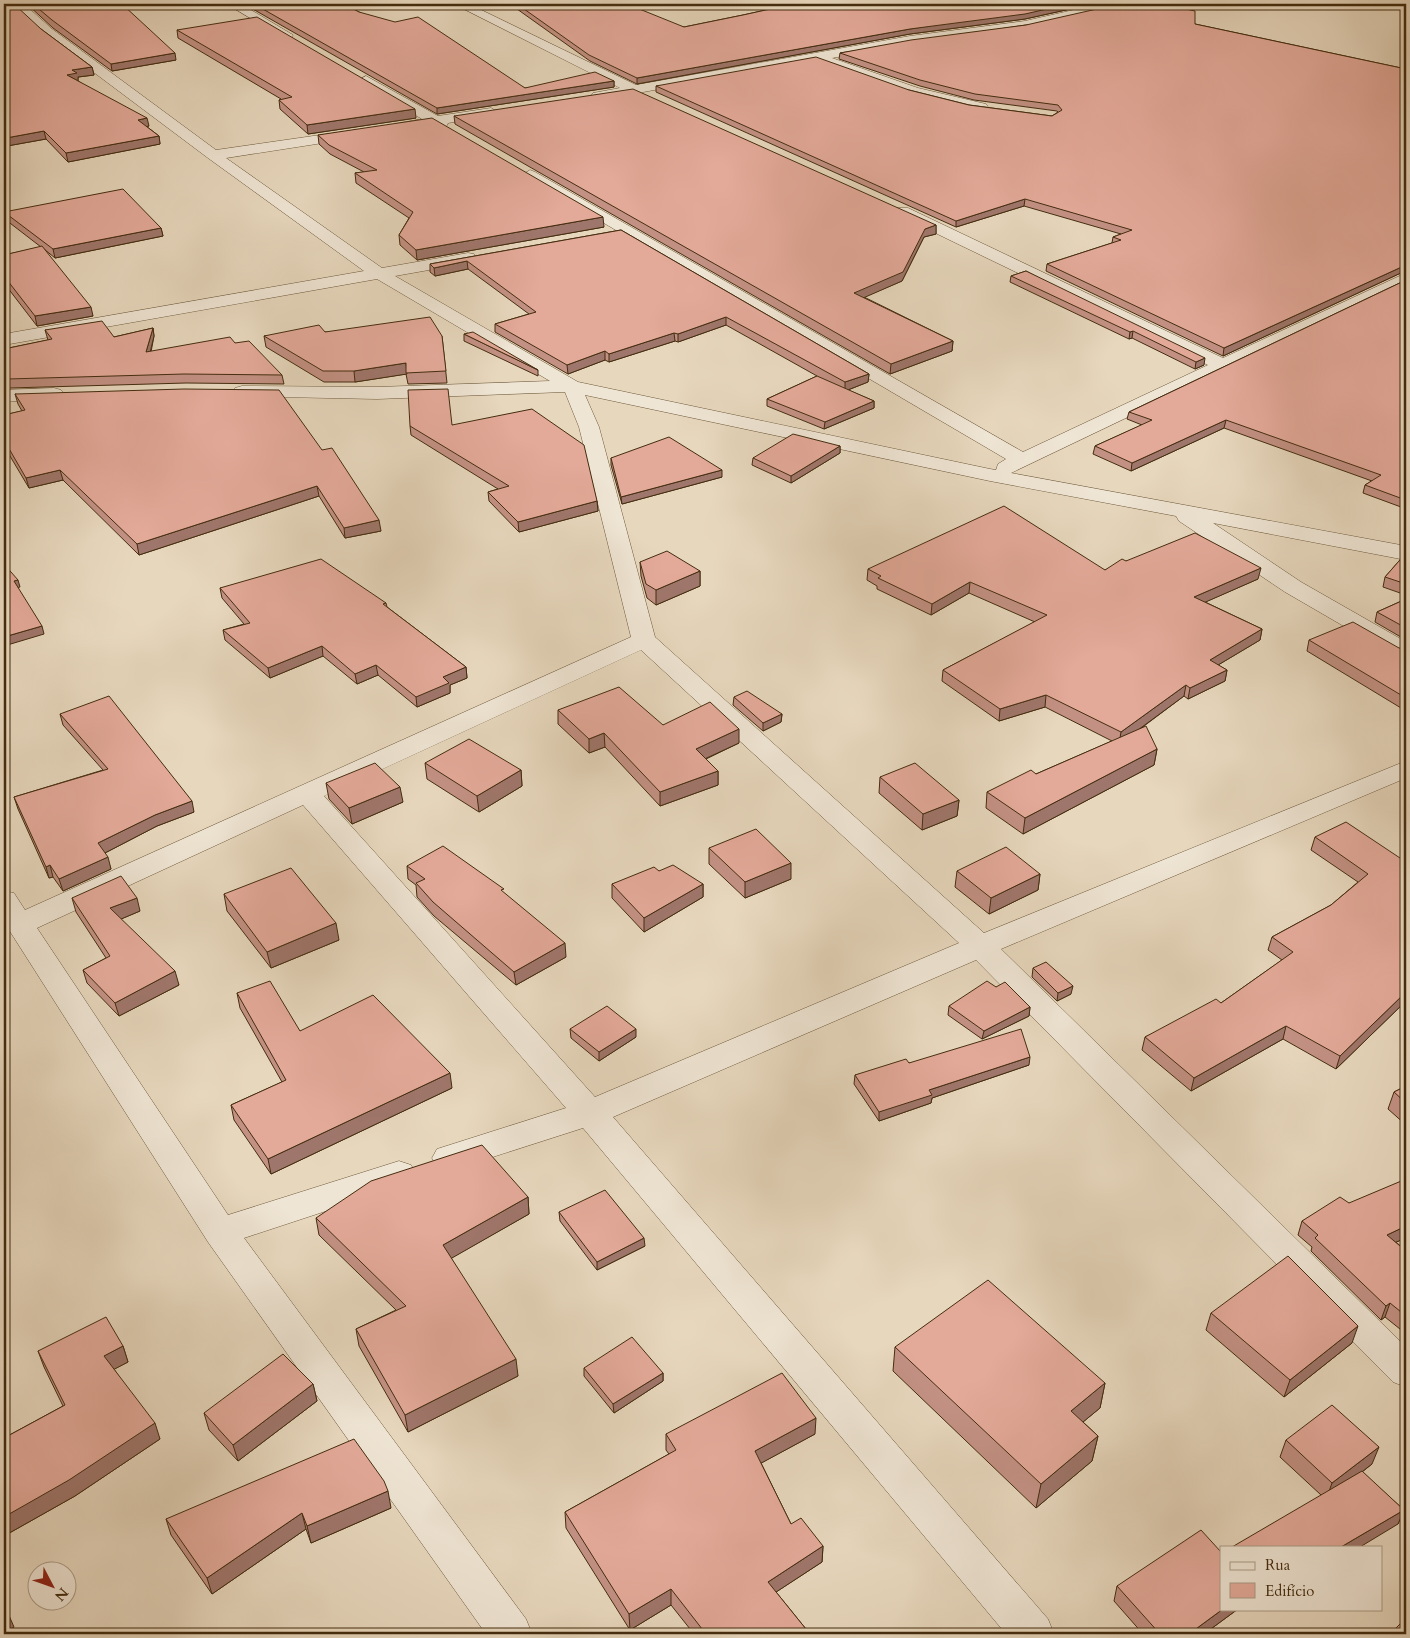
<svg xmlns="http://www.w3.org/2000/svg" width="1410" height="1638" viewBox="0 0 1410 1638" font-family="Cardo,serif">
  <style>
    .lines { fill: none; stroke-linecap: round; stroke-linejoin: round }
    .minor-casing { stroke: #6d583a; stroke-width: 1 }
    .minor { fill: #efe5d4; fill-rule: evenodd }
    .wall { fill: #c39184; stroke: #442d0f }
    .shaded-wall { fill: #9f766b; stroke: #442d0f }
    .building { fill: #e3a999; stroke: #442d0f }
  </style>
  <rect width="100%" height="100%" fill="#e7d7bd"/>
  <filter id="stains"><feTurbulence type="fractalNoise" baseFrequency=".004" numOctaves="4"/><feColorMatrix values="0 0 0 0 .2 0 0 0 0 .09 0 0 0 0 .02 0 0 0 .5 -.17"/></filter>
  <radialGradient id="worn" r=".72"><stop offset=".6" stop-color="#630" stop-opacity="0"/><stop offset="1" stop-color="#630" stop-opacity=".3"/></radialGradient>
  <g class="lines">
    <g class="minor-casing">
      <path id="minor" d="M11 4H24L52 29 216 150 355 130 360 131 362 134 360 137 355 138 226 158 382 268 468 253 474 254 476 258 474 262 395 276 578 382 990 469 996 470 998 464 1006 459 522 175 530 170 535 172 1023 452 1208 365 896 214 894 211 896 208H908L1223 358 1406 273V284L1011 473 1406 546V560L1213 523 1301 582 1406 642V659L1397 657 1285 592 1179 521 1176 516 990 481 585 395 599 427 655 637 984 933 1406 761V778L1001 949 1406 1347V1387L1393 1382 976 960 613 1117 1048 1619 1054 1634H1006L583 1128 449 1171 437 1167 432 1158 437 1149 566 1108 303 805 37 928 228 1215 399 1161 411 1165 416 1174 411 1183 244 1238 526 1619 532 1634H486L208 1242 4 922V891L14 893 25 910 631 637 579 427 565 392 377 399 235 396 232 392 235 388 242 386 377 387 550 381 377 279 4 345V334L364 271 208 158 44 35ZM641 650 959 943 595 1097 324 796Z
        M227 4H241L293 35 291 38H283Z
        M454 4H469L636 85 910 36 1025 21 1100 4H1121L1119 7 1025 29 910 44 832 58 918 88 986 104 988 107 986 110 981 111 909 94 816 61 643 92 637 95 632 94 598 100 593 99 591 96 593 93 620 88Z
        M366 76 438 116 491 108 498 112 491 116 448 123 446 127 441 128 434 126 400 131 395 130 393 127 395 124 422 119 361 83 359 80Z
        M54 388 61 390 64 394 61 398 4 402V390Z"/>
    </g>
    <use href="#minor" class="minor"/>
  </g>
  <path class="wall" d="M4 4 41 29 92 67 94 75 78 77V81L149 126H146L159 136 160 144 68 162 46 139 7 146 4 142Z
    M27 4H122L176 60 112 71 53 28Z
    M244 4H344L359 12 525 88 614 81V87L437 114Z
    M510 4H578L582 6 684 27 743 15 793 4H1093L1025 19 910 34 637 84 590 61Z
    M1195 24 1406 69V272L1405 271 1223 356 1046 271 1047 264 1112 243 1113 237 1121 234 1024 206 956 227 656 92V86L909 90 969 105 1052 116 1058 112 1057 111 974 100 920 86 839 59 840 53 1026 25Z
    M177 30 416 118 308 134 280 109 279 100 281 99 178 38Z
    M454 116 936 225V234L924 237 902 281 864 297 953 341 952 351 890 374 455 124Z
    M318 135 604 227 417 260 400 245 399 235 409 218 356 183 355 173 364 172 330 154 319 144Z
    M4 212 161 228 163 236 55 258 44 249 93 316 37 326 4 283V255L41 247 6 220Z
    M621 230 869 374 868 382 848 390 874 401V408L824 429 767 406V399L817 376 726 325 678 342 675 341 609 362 605 360 568 374 495 332V324L529 314 468 269 435 276 430 272V264Z
    M1026 271 1204 365 1195 369 1132 338 1129 339 1010 282 1011 276Z
    M1406 280V503L1401 507 1363 493 1365 485 1372 481 1224 428 1131 471 1093 454 1095 446 1142 425 1127 419 1129 412Z
    M153 328 154 336 151 352 235 343 282 375 284 384 186 383 9 388 4 379V349L48 340 45 330 114 337Z
    M325 332 442 336 447 383 408 384 406 374 355 382H324L266 347 264 336Z
    M464 334 538 370V376L464 341Z
    M15 394 322 450 381 531 345 538 319 496 139 555 63 480 29 488 4 446V415L22 411 18 404Z
    M452 425 597 501 598 511 519 532 489 501 488 492 498 489 411 435 410 426Z
    M840 446V453L791 483 752 465 753 458Z
    M611 458 722 477 622 504 611 465Z
    M1406 553V595L1383 587 1385 577Z
    M1126 561 1258 579 1205 602 1262 629 1260 640 1218 665 1227 670 1225 681 1188 699 1184 696 1140 729 1157 749 1154 765 1023 834 986 808 987 792 1036 774 1112 741 1045 707 999 721 942 681 943 670 1035 622 969 593 931 615 877 589V586L867 580 868 569 1105 570Z
    M640 562 700 571V586L656 605 647 598 641 576Z
    M220 588 386 603 387 607 466 667 467 678 450 685V693L417 707 378 675 357 684 323 656 270 678 225 640 223 630 244 624 222 598Z
    M1406 599V640L1375 622 1377 612Z
    M1309 640 1406 649V711L1307 651Z
    M734 697 782 714 781 722 763 731 733 705Z
    M558 710 663 725 739 743 706 759 718 771V785L660 806 605 747 589 753 558 724Z
    M60 714 194 812 157 826 105 853 111 869 63 891 53 877 49 878 18 809 14 797 103 770 63 725Z
    M425 763 521 770 522 786 479 812 427 779Z
    M880 777 959 800 957 816 922 830 879 793Z
    M326 783 403 802 352 824 329 799Z
    M1315 837 1406 862V1001L1336 1069 1283 1039 1191 1091 1142 1050 1145 1037 1221 1003 1282 960 1268 950 1272 937 1331 905 1358 882 1311 850Z
    M709 848 791 879 745 898 709 864Z
    M407 866 505 894 566 957 516 985 434 916 417 897 416 885 408 879Z
    M659 871 703 884V897L644 932 612 898V884Z
    M957 871 1040 874 1038 890 989 914 955 887Z
    M224 894 339 940 271 968 227 911Z
    M72 898 140 911 121 919 179 985 119 1016 87 983 83 970 106 958 76 912Z
    M1033 968 1071 994 1057 1001 1032 977Z
    M996 987 1030 1007 1029 1016 982 1039 948 1015 949 1006Z
    M237 993 300 1031 452 1088 271 1174 234 1120 231 1105 282 1082 240 1008Z
    M570 1029 636 1037 599 1061 571 1038Z
    M909 1063 1029 1065 932 1098 931 1103 879 1121 854 1084 855 1075Z
    M1406 1086V1125L1388 1109 1394 1092Z
    M528 1197 529 1214 451 1258 518 1376 408 1432 359 1346 356 1329 396 1310 319 1235 316 1218Z
    M1349 1203 1406 1238 1396 1242 1406 1251V1345L1402 1341 1405 1333 1385 1317 1381 1320 1311 1251 1312 1247 1298 1235 1302 1221Z
    M559 1212 645 1246 597 1270 560 1221Z
    M1211 1313 1352 1343 1284 1397 1206 1330Z
    M123 1346 128 1362 114 1369 160 1439 75 1496 4 1536V1438L63 1406 44 1367 38 1351Z
    M895 1347 1105 1383 1100 1408 1083 1422 1098 1436 1092 1461 1036 1508 893 1371Z
    M584 1368 663 1373V1381L614 1413 584 1376Z
    M313 1384 317 1401 238 1461 209 1430 204 1413Z
    M666 1434H815L761 1463 791 1524 823 1546 822 1562 776 1592 810 1634H694L671 1605 630 1630 566 1528 565 1512 669 1454 666 1450Z
    M1286 1440 1372 1464 1362 1472 1404 1510 1398 1524 1321 1495 1280 1457Z
    M391 1508 311 1543 306 1529 212 1594 171 1535 166 1519Z
    M1117 1586 1221 1609H1238L1204 1634H1143L1114 1601Z"/>
  <path class="shaded-wall" d="M1069 4H1093L1025 19 910 34 637 84V78L910 29Z
    M175 53 176 60 112 71 111 64Z
    M92 67 94 75 78 77V81L67 75 72 70Z
    M614 81V87L437 114V108Z
    M415 109 416 118 308 134 307 125Z
    M147 118 149 126 139 128 138 120Z
    M44 131 46 139 7 146 6 138Z
    M159 136 160 144 68 162 66 153Z
    M1025 199 1024 206 956 227V221Z
    M603 217 604 227 417 260 416 250Z
    M936 225V234L924 237 902 281 854 302V293L925 229Z
    M161 228 163 236 55 258 53 249Z
    M467 261 468 269 435 276 434 268Z
    M1406 265 1405 271 1223 356 1224 348Z
    M91 307 93 316 37 326 35 316Z
    M726 317V325L678 342V334Z
    M153 328 154 336 148 361 146 352Z
    M1133 331 1132 338 1129 339 1130 332Z
    M674 333 675 341 609 362V354Z
    M953 341 952 351 890 374 891 364Z
    M605 351V360L568 374 567 365Z
    M1205 358 1204 365 1195 369 1196 362Z
    M406 363 407 374 355 382 354 371Z
    M869 374 868 382 845 391V382Z
    M874 401V408L824 429 825 422Z
    M1226 420 1224 428 1131 471 1132 463Z
    M840 446V453L791 483V476Z
    M60 470 63 480 29 488 26 478Z
    M722 470V477L622 504 621 497Z
    M317 486 319 496 139 555 137 544Z
    M1406 496V503L1401 507 1403 499Z
    M597 501 598 511 519 532 518 522Z
    M379 520 381 531 345 538 344 528Z
    M1261 568 1258 579 1192 608 1194 597Z
    M700 571V586L656 605V590Z
    M18 580 20 587 16 588 14 581Z
    M970 582 969 593 931 615 932 604Z
    M42 626 44 634 4 646V637Z
    M1262 629 1260 640 1208 671 1210 660Z
    M322 646 323 656 270 678 268 668Z
    M376 665 378 675 357 684 355 674Z
    M466 667 467 678 450 685V693L417 707 416 697 443 677Z
    M1227 670 1225 681 1188 699 1190 688Z
    M1186 685 1184 696 1119 744 1121 732Z
    M1046 695 1045 707 999 721 1000 709Z
    M782 714 781 722 763 731V723Z
    M739 729V743L696 763V749Z
    M604 733 605 747 589 753V739Z
    M1157 749 1154 765 1023 834 1025 818Z
    M521 770 522 786 479 812 477 796Z
    M718 771V785L660 806V792Z
    M400 787 403 802 352 824 349 808Z
    M959 800 957 816 922 830 923 814Z
    M192 801 194 812 157 826 101 855 98 843 155 815Z
    M108 857 111 869 63 891 59 879Z
    M791 863V879L745 898V882Z
    M50 865 53 877 49 878 46 867Z
    M1040 874 1038 890 989 914 991 898Z
    M703 884V897L644 932V918Z
    M137 898 140 911 114 922 110 908Z
    M336 923 339 940 271 968 267 952Z
    M565 943 566 957 516 985 514 972Z
    M175 971 179 985 119 1016 115 1003Z
    M1073 986 1071 994 1057 1001 1058 993Z
    M1406 992V1001L1336 1069 1340 1056Z
    M1030 1007 1029 1016 982 1039 984 1031Z
    M1286 1026 1283 1039 1191 1091 1194 1078Z
    M636 1029V1037L599 1061V1052Z
    M1030 1057 1029 1065 932 1098 931 1103 879 1121V1112L929 1090Z
    M450 1073 452 1088 271 1174 268 1159Z
    M528 1197 529 1214 445 1262 443 1245Z
    M1406 1226V1238L1382 1248 1387 1235Z
    M644 1238 645 1246 597 1270V1262Z
    M1390 1303 1385 1317 1381 1320 1386 1306Z
    M1358 1326 1352 1343 1284 1397 1290 1380Z
    M123 1346 128 1362 109 1372 104 1356Z
    M516 1359 518 1376 408 1432 405 1415Z
    M663 1373V1381L614 1413 613 1404Z
    M1105 1383 1100 1408 1066 1436 1071 1411Z
    M313 1384 317 1401 238 1461 233 1445Z
    M816 1418 815 1434 754 1467 755 1451Z
    M155 1423 160 1439 75 1496 4 1536V1517Z
    M1098 1436 1092 1461 1036 1508 1041 1484Z
    M1379 1447 1372 1464 1326 1500 1332 1483Z
    M388 1491 391 1508 311 1543 307 1526Z
    M1404 1510 1398 1524 1360 1547H1341Z
    M302 1513 306 1529 212 1594 207 1578Z
    M823 1546 822 1562 767 1598 768 1582Z
    M671 1589V1605L630 1630 629 1614Z
    M1223 1609H1238L1204 1634H1189Z
    M7 1611 14 1627 4 1633V1613Z"/>
  <path class="building" d="M4 4H14L41 29 92 67 72 70 77 73 67 75 147 118 138 120 159 136 66 153 44 131 6 138 4 136Z
    M33 4H122L175 53 111 64 52 20Z
    M254 4H344L359 12 395 22 418 17 525 88 595 72 614 81 437 108Z
    M517 4H578L582 6 592 4H627L684 27 743 15 793 4H1069L1025 14 910 29 637 78 589 55Z
    M1119 4H1163L1195 11V24L1406 69V265L1224 348 1047 264 1121 240 1113 237 1132 230 1025 199 956 221 656 86 816 57 909 90 969 105 1052 116 1062 110 1058 105 975 94 920 80 840 53 911 40 1026 25Z
    M257 17 415 109 307 125 279 100 292 97 177 30Z
    M633 89 936 225 925 229 903 272 854 293 953 341 891 364 454 116Z
    M432 118 603 217 416 250 399 235 413 212 355 173 377 170 329 145 318 135Z
    M123 189 161 228 53 249 4 212Z
    M621 230 869 374 845 382 726 317 678 334 674 333 609 354 605 351 567 365 495 324 536 312 467 261 434 268 430 264Z
    M42 246 91 307 35 316 4 276V255Z
    M1026 271 1205 358 1196 362 1133 331 1130 332 1011 276Z
    M1406 280V496L1403 499 1365 485 1381 475 1226 420 1132 463 1095 446 1152 420 1129 412Z
    M430 317 442 336 446 371 406 373V363L354 371H323L264 336 319 325 325 332Z
    M102 321 114 337 153 328 146 352 230 337 235 343 249 341 282 375 184 374 7 379 4 374V349L52 339 45 330Z
    M473 332 538 370 464 334Z
    M817 376 874 401 825 422 767 399Z
    M184 389 279 390 322 450 332 448 379 520 344 528 317 486 137 544 60 470 26 478 4 440V415L25 410 15 394Z
    M448 389 452 425 532 409 584 445 597 501 518 522 488 492 509 486 410 426 408 390Z
    M793 434 840 446 791 476 753 458Z
    M669 437 722 470 621 497 611 458Z
    M1004 506 1105 570 1122 559 1126 561 1195 533 1261 568 1194 597 1262 629 1210 660 1227 670 1190 688 1186 685 1121 732 1046 695 1000 709 943 670 1047 615 970 582 932 604 878 578 881 576 868 569Z
    M667 551 700 571 656 590 646 584 640 562Z
    M1406 553V584L1385 577Z
    M321 559 386 603 383 604 466 667 443 677 449 683 416 697 376 665 355 674 322 646 268 668 223 630 250 623 220 588Z
    M4 564 18 580 14 581 42 626 4 637Z
    M1406 599V628L1377 612Z
    M1353 622 1399 648 1406 649V698L1309 640Z
    M619 687 663 725 710 702 739 729 696 749 718 771 660 792 604 733 589 739 558 710Z
    M747 691 782 714 763 723 734 697Z
    M109 696 192 801 155 815 98 843 108 857 59 879 50 865 46 867 14 797 108 769 60 714Z
    M1146 726 1157 749 1025 818 987 792 1031 770 1036 774Z
    M469 739 521 770 477 796 425 763Z
    M375 763 400 787 349 808 326 783Z
    M915 763 959 800 923 814 880 777Z
    M1346 822 1406 862V992L1340 1056 1286 1026 1194 1078 1145 1037 1216 999 1221 1003 1293 952 1272 937 1331 905 1368 874 1315 837Z
    M756 829 791 863 745 882 709 848Z
    M443 846 504 889 501 890 565 943 514 972 433 902 416 883 425 879 407 866Z
    M1006 847 1040 874 991 898 957 871Z
    M673 865 703 884 644 918 612 884 654 867 659 871Z
    M291 868 336 923 267 952 224 894Z
    M121 876 137 898 110 908 175 971 115 1003 83 970 110 956 72 898Z
    M1046 962 1073 986 1058 993 1033 968Z
    M270 981 300 1031 373 995 450 1073 268 1159 231 1105 286 1080 237 993Z
    M987 981 996 987 1005 982 1030 1007 984 1031 949 1006Z
    M607 1006 636 1029 599 1052 570 1029Z
    M1021 1029 1030 1057 929 1090 932 1095 879 1112 855 1075 906 1059 909 1063Z
    M1406 1086V1103L1394 1092Z
    M482 1145 528 1197 443 1245 516 1359 405 1415 356 1329 406 1306 316 1218 371 1181Z
    M1406 1179V1226L1387 1235 1406 1251V1316L1390 1303 1386 1306 1315 1238 1318 1235 1302 1221 1340 1197 1349 1203Z
    M605 1190 644 1238 597 1262 559 1212Z
    M1288 1256 1358 1326 1290 1380 1211 1313Z
    M988 1280 1105 1383 1071 1411 1098 1436 1041 1484 895 1347Z
    M106 1317 123 1346 104 1356 155 1423 69 1480 4 1517V1438L65 1405 38 1351Z
    M632 1337 663 1373 613 1404 584 1368Z
    M283 1354 313 1384 233 1445 204 1413Z
    M782 1373 816 1418 755 1451 791 1524 801 1518 823 1546 768 1582 810 1634H706L671 1589 629 1614 565 1512 676 1450 666 1434Z
    M1332 1405 1379 1447 1332 1483 1286 1440Z
    M354 1439 384 1481 388 1491 307 1526 302 1513 207 1578 166 1519Z
    M1362 1471 1404 1510 1341 1547H1232Z
    M1201 1530 1221 1552V1609H1223L1189 1634H1160L1117 1586Z
    M4 1606 7 1611 4 1613Z
    M1403 1621H1406V1634H1390Z"/>
  <rect width="1410" height="1638" fill="none" stroke="#e7d7bd" stroke-width="20"/>
  <rect x="5" y="5" width="1400" height="1628" fill="none" stroke="#442d0f" stroke-width="2.5"/>
  <rect x="10" y="10" width="1390" height="1618" fill="none" stroke="#442d0f"/>
  <rect x="1220" y="1546" width="162" height="65" fill="#efe5d4" stroke="#ab9b85"/>
  <rect x="1230" y="1562" width="25" height="8" fill="#efe5d4" stroke="#ab9b85"/>
  <text x="1265" y="1570" font-size="15" fill="#442d0f">Rua</text>
  <rect x="1230" y="1583" width="25" height="15" fill="#e3a999" stroke="#ab9b85"/>
  <text x="1265" y="1596" font-size="15" fill="#442d0f">Edifício</text>
  <g transform="translate(52 1586) rotate(131)"><circle r="24" fill="#efe5d4" stroke="#ab9b85"/>
  <path d="M0-4L9 19L0 12L-9 19Z" fill="#8f2418"/>
  <text y="-8" font-size="14" font-weight="bold" text-anchor="middle" fill="#442d0f">N</text>
  </g>
  <rect width="100%" height="100%" filter="url(#stains)"/>
  <rect width="100%" height="100%" fill="url(#worn)"/>
</svg>
